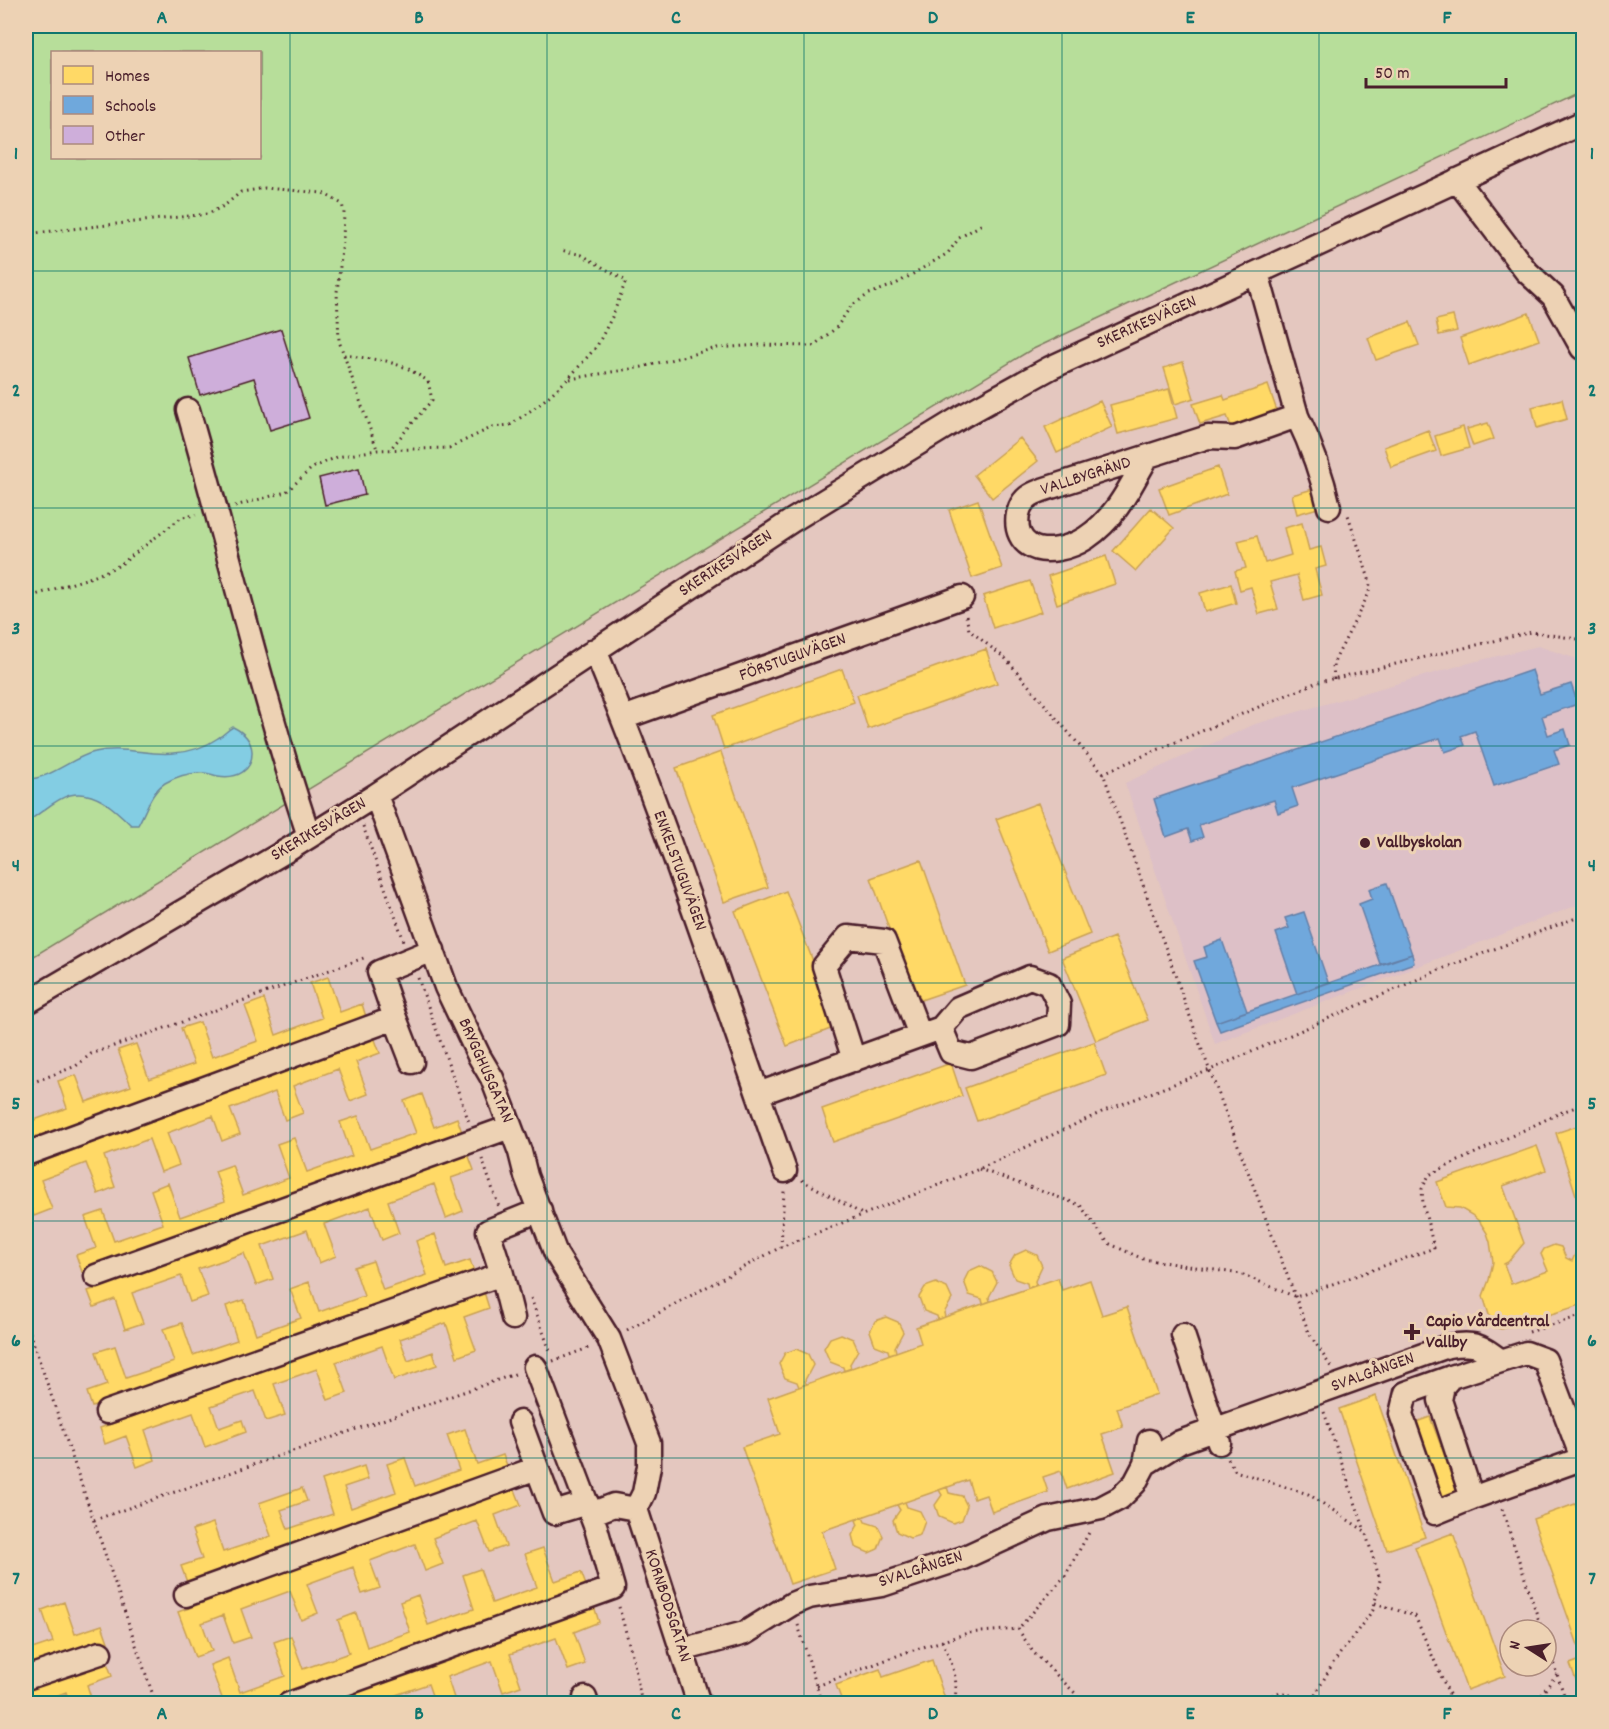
<svg xmlns="http://www.w3.org/2000/svg" width="1609" height="1729" viewBox="0 0 1609 1729" font-family="Dekko,sans-serif">
  <style>
    .built { fill: #ddc0c7 }
    .green { fill: #b7de9a; stroke: #807e62; stroke-width: 1.5; fill-rule: evenodd }
    .water { fill: #83cde3; stroke: #6c8799; stroke-width: 1.5 }
    .homes { fill: #ffd966; stroke: #c9a154; stroke-width: 1.5 }
    .schools { fill: #6fa8dc; stroke: #647fa7; stroke-width: 1.5 }
    .building { fill: #ceaeda; stroke: #4a1f2b; stroke-width: 1.5 }
    .lines { fill: none; stroke-linecap: round; stroke-linejoin: round }
    .minor-casing { stroke: #4a1f2b; stroke-width: 27 }
    .path { stroke: #4a1f2b; stroke-width: 3; stroke-dasharray: 1.5 4.5; stroke-linecap: butt }
    .minor { stroke: #edd2b4; stroke-width: 22 }
    .grid { fill: none; stroke: #0f766e; stroke-width: 1.5; stroke-opacity: 0.55 }
    .poi-dot { fill: #4a1f2b; stroke: #edd2b4; stroke-width: 2 }
    .labels { text-anchor: middle; dominant-baseline: central; stroke-width: 6; stroke-linejoin: round; paint-order: stroke }
    .street-label { font-size: 18px; fill: #4a1f2b; stroke: #edd2b4 }
    .poi-label { font-size: 18px; font-weight: bold; fill: #4a1f2b; stroke: #edd2b4; text-anchor: start }
    .neatline { fill: none; stroke: #0f766e; stroke-width: 2 }
    .grid-label { font-size: 20px; text-anchor: middle; font-weight: bold; fill: #0f766e }
  </style>
  <rect width="100%" height="100%" fill="#e4c7bf"/>
  <filter id="ink" filterUnits="userSpaceOnUse"><feTurbulence type="fractalNoise" baseFrequency=".0167" numOctaves="2"/><feDisplacementMap in="SourceGraphic" scale="12" xChannelSelector="R" yChannelSelector="G"/><feConvolveMatrix kernelMatrix="1 2 1 2 8 2 1 2 1" color-interpolation-filters="sRGB"/></filter>
  <g filter="url(#ink)">
    <path class="built" d="M1538 646 1580 660 1584 682 1583 903 1215 1044 1125 783 1255 724 1469 663Z"/>
    <path class="green" d="M26 26H1583V91L1029 351 26 961ZM52 52H260V158H52Z"/>
    <path class="water" d="M233 727C243 732 251 739 252 751 253 771 237 779 218 776 212 775 206 772 200 773 187 773 177 776 165 783 151 792 146 811 138 825H131C116 810 95 789 70 795 54 799 40 815 26 822V779C50 780 72 757 95 752 121 745 148 756 174 753 190 752 205 747 218 738 224 735 227 730 233 727Z"/>
    <path class="homes" d="M1529 313 1539 340 1469 365 1460 338Z
      M1453 316 1457 331 1439 335 1436 320Z
      M1410 322 1419 345 1376 360 1368 338Z
      M1183 362 1194 398 1175 404 1164 368Z
      M1268 385 1277 411 1231 426 1227 416 1200 424 1193 404 1223 395 1225 400Z
      M1169 389 1177 418 1118 434 1110 405Z
      M1562 399 1567 419 1537 428 1532 407Z
      M1100 401 1112 427 1057 453 1045 427Z
      M1488 423 1494 439 1473 446 1467 429Z
      M1463 427 1469 448 1441 456 1435 436Z
      M1428 430 1436 451 1391 467 1384 447Z
      M1020 438 1038 461 992 498 974 475Z
      M1218 467 1227 494 1169 515 1159 488Z
      M1320 487 1325 506 1297 514 1292 495Z
      M978 500 1002 568 972 578 949 510Z
      M1151 508 1174 528 1136 571 1113 551Z
      M1302 523 1309 550 1321 547 1326 566 1315 569 1322 595 1304 600 1297 575 1270 582 1278 609 1259 614 1251 587 1240 590 1235 571 1246 568 1238 541 1257 536 1265 563 1291 555 1284 528Z
      M1106 556 1115 584 1057 604 1048 576Z
      M1030 581 1041 612 993 628 983 596Z
      M1231 584 1236 603 1205 612 1200 593Z
      M986 649 997 683 868 729 857 695Z
      M842 669 854 702 724 749 713 715Z
      M721 752 768 887 724 902 676 768Z
      M1038 803 1090 934 1048 951 996 819Z
      M921 860 965 985 915 1002 871 878Z
      M786 891 838 1026 787 1046 735 911Z
      M1114 937 1148 1020 1096 1041 1062 958Z
      M328 977 340 1012 362 1004 367 1020 26 1141V1123L67 1108 58 1081 76 1075 86 1102 131 1086 118 1050 136 1044 149 1079 194 1064 181 1028 200 1022 212 1057 258 1041 245 1006 264 999 276 1035 322 1018 310 983Z
      M374 1037 380 1053 356 1062 368 1094 350 1101 338 1069 293 1086 303 1113 285 1120 275 1092 230 1109 240 1134 222 1141 213 1116 167 1133 179 1165 161 1172 149 1139 104 1156 115 1187 98 1194 86 1163 41 1180 52 1209 34 1216 26 1194V1168Z
      M1094 1042 1106 1075 977 1121 965 1088Z
      M951 1063 962 1096 833 1142 822 1109Z
      M422 1094 434 1127 457 1118 463 1135 82 1272 76 1255 96 1248 85 1217 103 1211 114 1241 163 1224 151 1190 168 1183 180 1217 225 1201 215 1171 232 1165 243 1195 289 1178 277 1144 294 1138 307 1172 352 1156 340 1122 358 1116 370 1149 416 1133 404 1101Z
      M1580 1125 1584 1131V1199L1578 1201 1556 1133Z
      M1537 1146 1546 1170 1503 1186 1524 1243 1508 1262 1504 1264 1511 1284 1548 1271 1541 1254 1544 1249 1554 1245 1561 1247 1566 1258 1572 1261 1584 1235V1304L1502 1329 1493 1327 1483 1296 1489 1280 1493 1262 1490 1242 1487 1233 1480 1222 1472 1215 1460 1208 1446 1207 1437 1182Z
      M468 1154 474 1170 451 1178 463 1211 446 1218 434 1184 388 1201 399 1233 382 1240 370 1207 324 1224 336 1256 319 1263 307 1230 262 1246 273 1279 256 1285 244 1253 198 1269 208 1296 190 1302 181 1276 132 1293 143 1323 125 1329 115 1299 94 1307 88 1291Z
      M435 1234 446 1268 470 1260 475 1275 92 1407 87 1392 107 1385 96 1352 115 1346 126 1378 174 1362 163 1329 182 1323 193 1355 237 1340 226 1306 244 1300 256 1334 301 1318 290 1289 309 1282 319 1312 364 1296 354 1267 373 1261 383 1290 427 1275 416 1241Z
      M1026 1250 1037 1255 1042 1266 1035 1281 1036 1285 1028 1288 1027 1283 1015 1279 1009 1265 1015 1255Z
      M980 1266 992 1272 997 1282 989 1297 990 1301 983 1304 982 1299 969 1295 964 1281 969 1271Z
      M1058 1278 1062 1290 1090 1280 1102 1315 1127 1307 1157 1394 1117 1408 1123 1427 1102 1434 1115 1472 1067 1489 1061 1471 1043 1477 1048 1492 992 1512 986 1495 974 1499 968 1480 822 1531 835 1569 790 1584 742 1447 780 1434 768 1398 921 1343 916 1327Z
      M936 1283 947 1288 952 1299 944 1313 945 1317 938 1320 937 1316 924 1311 919 1297 925 1287Z
      M484 1292 489 1308 464 1317 476 1350 457 1357 446 1323 400 1339 408 1361 433 1352 437 1365 394 1380 382 1346 336 1362 347 1393 328 1400 317 1369 274 1384 285 1415 266 1421 255 1391 211 1406 219 1428 242 1420 246 1432 205 1447 193 1413 145 1430 155 1460 137 1467 126 1436 105 1444 100 1428Z
      M886 1317 898 1322 903 1332 895 1347 896 1352 889 1354 888 1350 875 1345 870 1331 875 1321Z
      M841 1334 853 1339 858 1350 850 1364 851 1369 844 1371 843 1367 830 1362 824 1348 830 1338Z
      M796 1349 808 1354 813 1365 805 1380 806 1384 799 1387 797 1382 785 1378 779 1364 785 1353Z
      M1376 1396 1425 1537 1387 1550 1339 1409Z
      M1430 1417 1460 1496 1445 1501 1416 1422Z
      M465 1429 477 1464 503 1455 509 1471 187 1582 181 1566 202 1559 192 1530 213 1523 223 1552 271 1536 259 1503 302 1488 307 1501 281 1510 288 1529 333 1514 322 1480 364 1466 368 1479 344 1487 351 1508 396 1492 387 1464 405 1458 415 1486 459 1470 447 1435Z
      M514 1487 521 1505 495 1515 506 1546 489 1552 477 1521 433 1538 443 1564 425 1571 415 1544 370 1561 380 1588 362 1594 353 1567 307 1584 318 1613 301 1620 290 1591 241 1609 251 1637 233 1643 223 1615 202 1623 212 1651 195 1657 178 1612Z
      M947 1487 949 1493 962 1496 967 1506 962 1520 953 1523 939 1517 935 1505 942 1495 939 1490Z
      M905 1502 907 1507 920 1511 925 1521 920 1535 910 1538 897 1532 893 1520 900 1510 897 1505Z
      M1575 1504 1584 1527V1701L1570 1664 1583 1659 1533 1519Z
      M863 1517 865 1522 878 1526 883 1536 878 1549 869 1553 855 1547 852 1535 858 1525 856 1520Z
      M1453 1533 1505 1676 1467 1690 1415 1547Z
      M543 1548 555 1581 581 1572 587 1588 257 1704H206L222 1698 210 1665 228 1658 240 1692 285 1676 274 1642 291 1636 303 1669 349 1653 338 1620 356 1613 367 1647 410 1632 400 1602 418 1595 428 1625 474 1609 463 1575 480 1569 492 1603 537 1587 525 1554Z
      M64 1602 75 1634 102 1625 108 1642 26 1670V1651L53 1642 42 1610Z
      M594 1606 599 1622 574 1632 585 1664 568 1670 556 1638 510 1654 521 1686 503 1692 492 1661 447 1677 456 1704H435L428 1684 384 1699 386 1704H322Z
      M106 1660 112 1676 87 1685 93 1704H70L66 1692 35 1704H26V1688Z
      M932 1660 946 1702 941 1704H843L836 1685 880 1669 883 1677Z"/>
    <path class="schools" d="M1532 670 1540 694 1571 684 1578 704 1542 716 1548 735 1565 729 1570 745 1554 750 1559 764 1494 786 1475 731 1461 736 1465 745 1445 752 1440 738 1292 788 1298 806 1278 813 1274 800 1199 825 1203 837 1192 841 1188 829 1166 837 1154 799Z
      M1387 883 1412 954 1380 964 1359 904 1372 899 1369 889Z
      M1304 912 1328 982 1297 994 1276 933 1289 928 1285 918Z
      M1222 940 1247 1011 1216 1022 1194 961 1207 957 1204 947Z
      M1412 954 1414 963 1220 1031 1216 1022Z"/>
    <path class="building" d="M281 329 309 418 270 430 254 378 200 395 189 358Z
      M359 468 365 495 325 505 319 478Z"/>
    <g class="lines">
      <g class="minor-casing">
        <path id="minor" d="M1457 180 1526 271 1553 296 1582 348
          M188 410C229 551 262 696 309 836
          M1297 416C1311 445 1322 475 1329 507
          M1147 457C1130 487 1116 518 1086 538 1072 547 1045 556 1029 545 1013 535 1014 508 1028 497 1033 493 1040 491 1045 489L1208 437 1235 438 1297 416 1257 273
          M595 650C666 821 723 997 785 1171
          M623 718 962 597
          M376 795 446 987 479 1056 492 1078 520 1152 526 1176 556 1254 609 1339 649 1443V1466L644 1493 636 1509 699 1704
          M26 1003 291 848 376 795 793 520 963 416 1050 368 1584 122
          M395 1018 412 1062
          M854 1060 824 966 848 937 884 941 920 1035
          M758 1094 941 1028 958 1008 1030 977 1049 984 1059 1004 1058 1024 971 1057 951 1052 941 1028
          M26 1154 395 1018 379 972 433 950
          M502 1274 513 1318
          M96 1276 510 1127
          M1183 1335 1219 1443
          M1451 1377 1443 1386 1440 1400 1472 1498 1584 1458
          M107 1412 502 1274 488 1231 540 1210
          M520 1422 537 1468
          M1145 1464 1180 1442 1448 1346C1476 1342 1479 1345 1501 1361
          M1472 1498 1435 1513 1401 1414 1406 1393 1451 1377 1526 1353 1545 1360 1584 1463
          M591 1514 614 1505 636 1509
          M186 1595 537 1468 554 1513 587 1503
          M681 1650 745 1633 792 1604 809 1597 882 1585 963 1558 1048 1519 1101 1508 1120 1498 1135 1483 1145 1464 1149 1441
          M26 1678 100 1653
          M585 1698 587 1704
          M289 1704 613 1588 596 1528 535 1367"/>
      </g>
      <path class="path" d="M26 234 207 214 224 206 241 192 265 188 323 193 342 204 344 212 343 241 337 292 339 341 377 449
        M344 355 386 361 407 368 428 381 432 400 391 448
        M570 379 642 367 717 348 760 345 813 346 836 328 851 306 869 294 896 284 948 253 959 238 984 223
        M235 506 286 492 312 468 337 457 377 450 449 448 493 427 510 425 540 404 568 379 597 346 612 317 626 281 582 255 561 250
        M26 598 95 576 120 565 182 517 196 515
        M966 616 969 630 1006 659 1103 773 1202 1050 1309 1333 1331 1367
        M1334 679 1333 665 1336 658 1369 593 1370 582 1348 515
        M1103 773 1315 683 1532 632 1584 640
        M363 826 404 941
        M418 978 469 1122
        M26 1085 76 1066 91 1054 364 958
        M482 1159 499 1207
        M979 1169 1080 1205 1108 1243 1143 1259 1241 1274 1296 1297 1434 1248 1423 1204 1422 1189 1429 1175 1562 1112 1584 1104
        M802 1180 864 1215
        M781 1247 784 1191
        M531 1298 551 1354
        M26 1321 156 1704
        M627 1330 781 1247 979 1169 1104 1111 1210 1070 1444 968 1584 915
        M1529 1332 1584 1315
        M553 1361 591 1347
        M1324 1412 1365 1531
        M1228 1459 1235 1471 1308 1494 1365 1531 1380 1580 1373 1610 1333 1663 1310 1704
        M1502 1509 1542 1630
        M94 1520 515 1374
        M1375 1603 1415 1616 1452 1701 1450 1704
        M619 1607 633 1658 642 1704
        M798 1625 822 1704
        M942 1641C951 1660 961 1683 953 1704
        M1546 1641 1567 1704
        M817 1686 907 1652 968 1633 1018 1629
        M1078 1704 1075 1693 1033 1652 1018 1629 1065 1576 1090 1531
        M1250 1704 1280 1692 1310 1701
        M1534 1704 1557 1674"/>
      <use href="#minor" class="minor"/>
    </g>
  </g>
  <path class="grid" d="M290 26V1704M547 26V1704M804 26V1704M1062 26V1704M1319 26V1704M26 271H1584M26 508H1584M26 746H1584M26 983H1584M26 1221H1584M26 1458H1584"/>
  <g class="poi-dot">
    <circle cx="1365" cy="843" r="6"/>
    <path d="M1409 1323h6v6h6v6h-6v6h-6v-6h-6v-6h6z"/>
  </g>
  <g class="labels">
    <g class="street-label">
      <text transform="translate(1147 323) rotate(-24)">SKERIKESVÄGEN</text>
      <text transform="translate(1086 477) rotate(-18)">VALLBYGRÄND</text>
      <text transform="translate(726 564) rotate(-33)">SKERIKESVÄGEN</text>
      <text transform="translate(793 658) rotate(-20)">FÖRSTUGUVÄGEN</text>
      <text transform="translate(319 830) rotate(-31)">SKERIKESVÄGEN</text>
      <text transform="translate(679 871) rotate(70)">ENKELSTUGUVÄGEN</text>
      <text transform="translate(485 1071) rotate(66)">BRYGGHUSGATAN</text>
      <text transform="translate(1373 1373) rotate(-20)">SVALGÅNGEN</text>
      <text transform="translate(921 1570) rotate(-18)">SVALGÅNGEN</text>
      <text transform="translate(667 1606) rotate(72)">KORNBODSGATAN</text>
    </g>
    <g class="poi-label">
      <text x="1377" y="843">Vallbyskolan</text>
      <text x="1426" y="1322">Capio Vårdcentral<tspan x="1426" dy="21">Vallby</tspan></text>
    </g>
  </g>
  <rect width="1609" height="1729" fill="none" stroke="#edd2b4" stroke-width="66"/>
  <rect x="51" y="51" width="210" height="108" fill="#edd2b4" stroke="#ac8a7d" stroke-width="1.5"/>
  <rect x="63" y="66" width="30" height="18" fill="#ffd966" stroke="#ac8a7d" stroke-width="1.5"/>
  <text x="105" y="81" font-size="18" fill="#4a1f2b">Homes</text>
  <rect x="63" y="96" width="30" height="18" fill="#6fa8dc" stroke="#ac8a7d" stroke-width="1.5"/>
  <text x="105" y="111" font-size="18" fill="#4a1f2b">Schools</text>
  <rect x="63" y="126" width="30" height="18" fill="#ceaeda" stroke="#ac8a7d" stroke-width="1.5"/>
  <text x="105" y="141" font-size="18" fill="#4a1f2b">Other</text>
  <g transform="translate(1528 1648) rotate(282)"><circle r="28" fill="#edd2b4" stroke="#ac8a7d" stroke-width="1.5"/>
  <path d="M0-4.5L10 22L0 15L-10 22Z" fill="#4a1f2b"/>
  <text y="-9" font-size="16" font-weight="bold" text-anchor="middle" fill="#4a1f2b">N</text>
  </g>
  <path d="M1366 78v9h140v-9" fill="none" stroke="#4a1f2b" stroke-width="3"/>
  <text x="1375" y="78" font-size="18" fill="#4a1f2b" stroke="#edd2b4" stroke-width="4.5" paint-order="stroke">50 m</text>
  <rect x="33" y="33" width="1543" height="1663" class="neatline"/>
  <g class="grid-label">
    <text x="162" y="23">A</text>
    <text x="419" y="23">B</text>
    <text x="676" y="23">C</text>
    <text x="933" y="23">D</text>
    <text x="1190" y="23">E</text>
    <text x="1447" y="23">F</text>
    <text x="16" y="159">1</text>
    <text x="1592" y="159">1</text>
    <text x="16" y="396">2</text>
    <text x="1592" y="396">2</text>
    <text x="16" y="634">3</text>
    <text x="1592" y="634">3</text>
    <text x="16" y="871">4</text>
    <text x="1592" y="871">4</text>
    <text x="16" y="1109">5</text>
    <text x="1592" y="1109">5</text>
    <text x="16" y="1346">6</text>
    <text x="1592" y="1346">6</text>
    <text x="16" y="1584">7</text>
    <text x="1592" y="1584">7</text>
    <text x="162" y="1719">A</text>
    <text x="419" y="1719">B</text>
    <text x="676" y="1719">C</text>
    <text x="933" y="1719">D</text>
    <text x="1190" y="1719">E</text>
    <text x="1447" y="1719">F</text>
  </g>
</svg>
